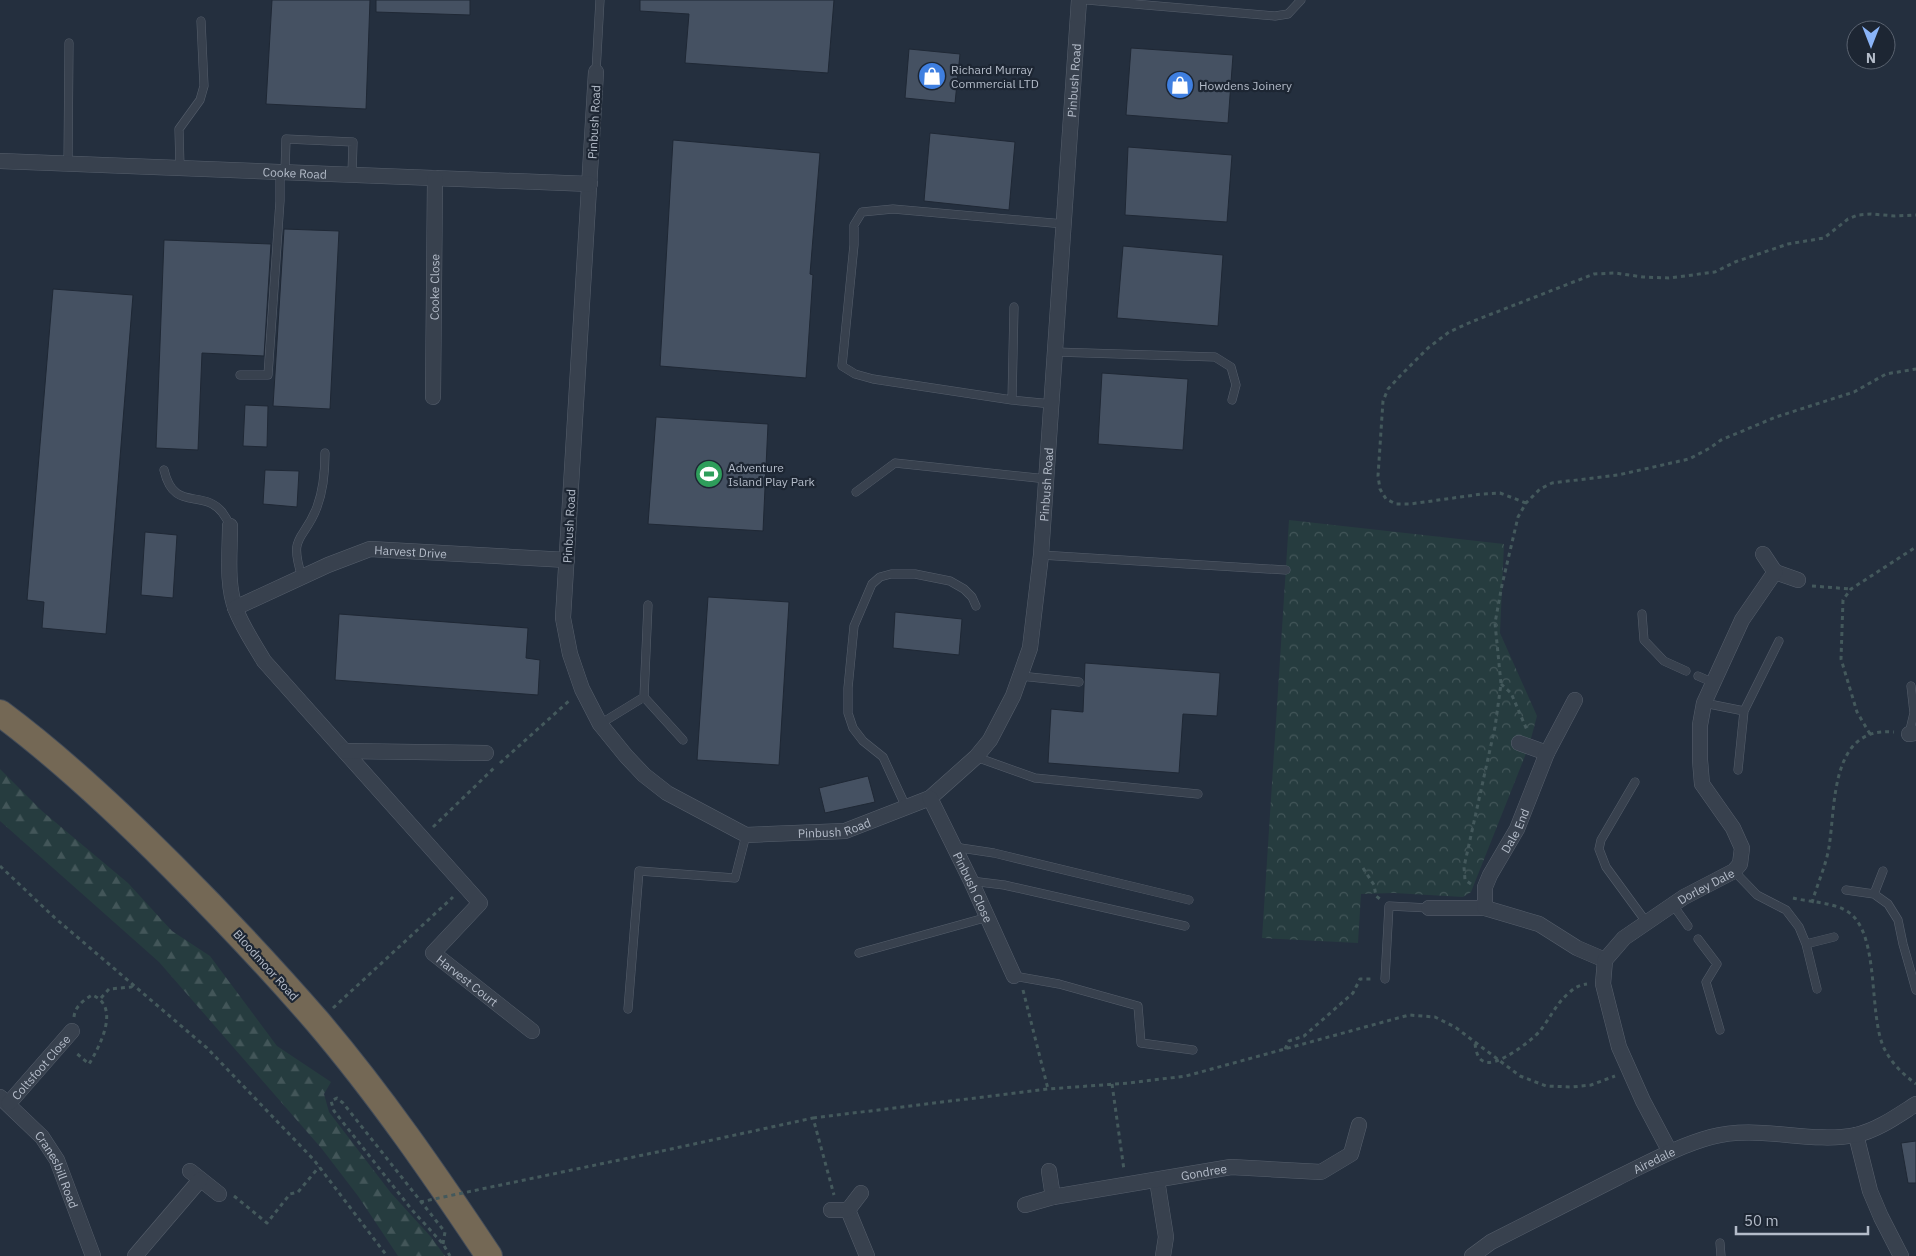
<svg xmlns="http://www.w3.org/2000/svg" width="1916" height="1256" viewBox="0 0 1916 1256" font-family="'IBM Plex Sans',sans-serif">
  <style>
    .forest { fill: url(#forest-firs) }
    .park { fill: url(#park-crowns) }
    .building { fill: #455162; stroke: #1f2835 }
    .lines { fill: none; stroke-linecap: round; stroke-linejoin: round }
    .lane-casing { stroke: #565f6c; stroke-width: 9 }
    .street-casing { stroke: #565f6c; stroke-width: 16 }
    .highway-casing { stroke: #434c59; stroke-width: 28 }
    .path { stroke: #44595c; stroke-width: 3; stroke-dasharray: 4 4; stroke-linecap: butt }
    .lane { stroke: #38414e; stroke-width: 8 }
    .street { stroke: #38414e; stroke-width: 15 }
    .highway { stroke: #746855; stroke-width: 26 }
    .path-bridge { stroke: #44595c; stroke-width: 3; stroke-dasharray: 4 4; stroke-linecap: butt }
    .labels { text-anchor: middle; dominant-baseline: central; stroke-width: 4.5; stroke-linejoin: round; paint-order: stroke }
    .poi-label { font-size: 12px; fill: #b4bcc9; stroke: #1d2633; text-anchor: start }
    .street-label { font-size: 12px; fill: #b4bcc9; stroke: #1d2633 }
  </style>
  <defs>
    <pattern id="forest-firs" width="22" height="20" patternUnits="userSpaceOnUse" patternTransform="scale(1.25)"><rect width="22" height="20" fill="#263c3f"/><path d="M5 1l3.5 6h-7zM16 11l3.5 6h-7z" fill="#435659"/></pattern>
    <pattern id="park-crowns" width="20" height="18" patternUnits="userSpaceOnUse" patternTransform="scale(1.25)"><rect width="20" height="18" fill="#263c3f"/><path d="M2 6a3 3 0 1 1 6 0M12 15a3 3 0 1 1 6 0" fill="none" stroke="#435659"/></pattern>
  </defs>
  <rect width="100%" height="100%" fill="#242f3e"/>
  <path class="forest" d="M0 769 42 811 128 883 172 931 210 956 277 1046 331 1082 324 1094 329 1112 391 1193 431 1237 445 1256H398L358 1196 322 1149 159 962 0 821Z"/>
  <path class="park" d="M1289 520 1504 544 1500 633 1537 716 1529 746 1471 892 1463 897 1394 893 1361 894 1358 943 1262 938Z"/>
  <path class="building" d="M272 0H370L366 109 266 104Z
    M376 0H470V15L376 12Z
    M640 0H834L828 73 685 63 689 14 640 11Z
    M1131 48 1233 55 1228 123 1126 115Z
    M909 49 960 54 955 103 905 98Z
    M930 133 1015 142 1009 210 924 201Z
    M673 140 820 153 810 274 813 275 806 378 660 366Z
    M1128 147 1232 155 1227 222 1125 215Z
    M284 229 339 231 330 409 273 406Z
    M164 240 271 244 264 356 202 353 198 450 156 448Z
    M1123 246 1223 255 1218 326 1117 318Z
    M53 289 133 295 106 634 42 628 44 602 27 600Z
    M1102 373 1188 379 1183 450 1098 444Z
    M245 405 268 406 267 447 243 446Z
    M656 417 768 424 763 531 648 524Z
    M265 470 299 471 297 507 263 504Z
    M145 532 177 535 173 598 141 595Z
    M708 597 789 602 779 765 697 760Z
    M895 612 962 619 959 655 893 648Z
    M339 614 528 628 526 658 540 660 538 695 335 680Z
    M1085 663 1220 673 1217 716 1183 714 1179 773 1048 763 1051 709 1083 712Z
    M868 776 875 802 825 813 819 788Z
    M1916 1141V1183H1908L1901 1143Z"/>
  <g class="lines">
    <g class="lane-casing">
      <path id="lane" d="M1087 0 1275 16 1288 14 1301 0
        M596 72 600 0
        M68 164 69 43
        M180 168 179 129 200 100 204 86 201 21
        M285 172 286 139 353 142 352 174
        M1014 307 1012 400 1052 404
        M1055 352 1215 357 1231 367 1236 385 1232 400
        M240 375H268L280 201V172
        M1012 400 873 379 855 374 842 366 854 245V225L862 212 893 209 1064 224
        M164 470C174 513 202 488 222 512 225 516 228 521 230 526
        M856 492 895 463 1047 479
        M1041 555 1286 570
        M302 577C288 533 304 542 317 507 323 491 325 470 325 453
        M1642 614 1644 640 1664 661 1686 671
        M1020 676 1079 682
        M1698 676 1714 683
        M644 697 683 740
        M1704 703 1744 711 1738 770
        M1744 711 1779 641
        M600 724 644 697 648 605
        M1909 734 1914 713 1911 686
        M976 757 1035 778 1198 794
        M1635 782 1601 840 1599 849 1606 867 1647 923
        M906 807 883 757 863 741 853 728 848 713V688L854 626 872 584 880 577 891 574H915L950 581 964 589 972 597 976 606
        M954 847 994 853 1189 900
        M1734 871 1757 895 1786 910 1799 927 1806 944 1817 989
        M971 881 1004 885 1185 926
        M1846 890 1874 894 1888 904 1898 920 1903 944 1916 990
        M1874 894 1883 871
        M1673 905 1688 926
        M1698 939 1717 964 1706 982 1720 1030
        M1806 944 1834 937
        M859 953 988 917
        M1014 976 1059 984 1138 1006 1141 1043 1193 1050
        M1385 979 1389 906 1429 908
        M628 1009 639 871 735 878 746 835
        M1720 1243 1721 1256"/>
    </g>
    <g class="street-casing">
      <g id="street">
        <path id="s1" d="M596 72 563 618 570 654 582 689 600 724 626 756 644 775 667 793 746 835 845 831 930 798 976 757 990 740 1013 696 1030 648 1041 555 1079 0"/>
        <path id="s2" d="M0 161 590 184"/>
        <path id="s3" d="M433 397 435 178"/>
        <path id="s4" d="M230 526C230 552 226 585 236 610 243 628 254 644 264 661L480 903 433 953 532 1031"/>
        <path d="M1775 572 1798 580"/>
        <path id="s5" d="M235 608 328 565 370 549 567 560"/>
        <path d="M1909 734 1916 733"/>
        <path d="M1519 743 1547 753"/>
        <path d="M345 751 486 753"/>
        <path id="s6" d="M930 798 971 881 1014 976"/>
        <path d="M1429 908H1485L1539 924 1577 948 1605 960"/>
        <path id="s7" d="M1485 908V887L1490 875 1517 829 1547 753 1575 700"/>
        <path id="s8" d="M0 1097 42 1137 57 1160 93 1256"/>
        <path id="s9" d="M9 1103 72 1031"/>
        <path d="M1856 1135 1870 1191 1881 1217 1901 1256"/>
        <path id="s10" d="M1670 1152 1643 1101 1619 1047 1603 984 1605 960 1624 938 1684 897 1734 871 1740 864 1742 848 1733 828 1702 784 1700 760V725L1704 703 1742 620 1775 572 1763 554"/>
        <path d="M190 1171 219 1194"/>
        <path d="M1049 1171 1053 1197"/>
        <path d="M1157 1180 1166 1237 1163 1256"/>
        <path id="s11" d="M1025 1205 1053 1197 1231 1167 1321 1172 1351 1154 1359 1125"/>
        <path d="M831 1210H848L867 1256"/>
        <path d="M848 1210 861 1193"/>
        <path d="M135 1256 200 1180"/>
        <path id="s12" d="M1472 1256 1491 1242C1533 1221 1575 1199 1617 1178 1648 1163 1678 1146 1711 1137 1758 1124 1808 1144 1856 1135 1878 1130 1897 1116 1916 1104"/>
      </g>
    </g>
    <g class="highway-casing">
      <path id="highway" d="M0 713C62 759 118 812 172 866 222 916 271 968 317 1021 380 1095 435 1175 489 1256"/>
    </g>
    <path class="path" d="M1526 503 1500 493 1482 494 1410 504H1396L1386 499 1380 489 1378 476 1383 401 1388 389 1400 376 1428 348 1449 332 1471 322 1594 274 1615 273 1643 277 1669 278 1715 272 1735 262 1788 244 1824 238 1848 219 1858 215 1871 214 1895 216 1916 215
      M1812 586 1851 589
      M1501 684 1511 693 1527 730
      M1870 734 1857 712 1841 659 1843 600 1851 589 1916 547
      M500 763 570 700
      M433 827 494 768
      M0 866 55 918 207 1048 314 1160 387 1256
      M1363 868 1374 885 1376 896 1380 899
      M1471 884 1465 880 1464 867 1495 727 1501 684 1495 623 1502 585 1518 517 1526 503 1540 489 1552 483 1618 475 1689 459 1710 448 1721 440 1776 417 1854 392 1886 374 1916 369
      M1793 898C1809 902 1830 902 1845 910 1882 929 1867 1017 1885 1050 1893 1065 1903 1074 1916 1084
      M1812 903C1817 884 1826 866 1829 847 1836 804 1830 726 1894 732
      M1023 990 1048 1089
      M101 998 109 989 131 987 135 984
      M333 1008 453 897
      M74 1017C75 1006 84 1000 92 995 121 1006 100 1046 89 1064L75 1052
      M1475 1044C1476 1050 1477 1058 1483 1061 1495 1069 1531 1041 1539 1032 1550 1019 1556 1003 1570 992 1575 987 1580 985 1587 984
      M1285 1049 1289 1041 1304 1036 1353 993 1360 979H1373
      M1112 1084 1124 1170
      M813 1118 1048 1089 1129 1083 1186 1076 1409 1015 1435 1017 1455 1027 1520 1076 1546 1086 1572 1087 1591 1085 1615 1076
      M662 1151 813 1118 834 1195
      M234 1196 267 1223 290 1194 298 1192 319 1167
      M443 1244 445 1232 343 1103 337 1098 331 1101 334 1111 412 1210 443 1244 450 1256"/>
    <use href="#lane" class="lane"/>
    <use href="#street" class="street"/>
    <use href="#highway" class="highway"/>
    <path class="path-bridge" d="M420 1202 662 1151"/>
  </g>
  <defs>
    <g id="shop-disc" transform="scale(1.4375)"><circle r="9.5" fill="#3f7fe0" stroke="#1d2633"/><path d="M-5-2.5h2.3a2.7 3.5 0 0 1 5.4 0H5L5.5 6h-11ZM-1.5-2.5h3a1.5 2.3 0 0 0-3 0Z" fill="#fff"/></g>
    <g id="stadium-disc" transform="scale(1.4375)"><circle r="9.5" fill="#2e9e5b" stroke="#1d2633"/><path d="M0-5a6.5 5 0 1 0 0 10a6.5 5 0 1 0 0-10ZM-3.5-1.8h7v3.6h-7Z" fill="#fff"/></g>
  </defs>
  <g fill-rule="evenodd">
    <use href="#shop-disc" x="932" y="76"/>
    <use href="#shop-disc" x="1180" y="85"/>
    <use href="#stadium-disc" x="709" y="474"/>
  </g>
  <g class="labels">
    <g class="poi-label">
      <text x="951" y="69">Richard Murray<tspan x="951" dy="14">Commercial LTD</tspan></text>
      <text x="1199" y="85">Howdens Joinery</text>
      <text x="728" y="467">Adventure<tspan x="728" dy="14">Island Play Park</tspan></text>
    </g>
    <g class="street-label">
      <text stroke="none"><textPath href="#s1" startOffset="1790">Pinbush Road</textPath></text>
      <text transform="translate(594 122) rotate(-87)">Pinbush Road</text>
      <text stroke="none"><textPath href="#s2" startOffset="295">Cooke Road</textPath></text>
      <text stroke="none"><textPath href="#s3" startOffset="110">Cooke Close</textPath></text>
      <text stroke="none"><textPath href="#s1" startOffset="1385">Pinbush Road</textPath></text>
      <text transform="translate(569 526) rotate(-87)">Pinbush Road</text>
      <text stroke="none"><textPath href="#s5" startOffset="188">Harvest Drive</textPath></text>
      <text stroke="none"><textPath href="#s1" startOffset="935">Pinbush Road</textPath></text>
      <text stroke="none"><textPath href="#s7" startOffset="85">Dale End</textPath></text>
      <text stroke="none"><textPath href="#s10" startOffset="332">Dorley Dale</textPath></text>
      <text stroke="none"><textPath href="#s6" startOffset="99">Pinbush Close</textPath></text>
      <text transform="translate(266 965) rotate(48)">Bloodmoor Road</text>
      <text stroke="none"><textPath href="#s4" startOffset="580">Harvest Court</textPath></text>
      <text stroke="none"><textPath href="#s9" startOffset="48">Coltsfoot Close</textPath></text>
      <text stroke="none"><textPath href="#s12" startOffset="206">Airedale</textPath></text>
      <text stroke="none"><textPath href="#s8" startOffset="94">Cranesbill Road</textPath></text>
      <text stroke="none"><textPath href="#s11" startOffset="182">Gondree</textPath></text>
    </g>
  </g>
  <g transform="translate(1871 45) rotate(180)"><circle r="24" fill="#1d2633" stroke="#59626f"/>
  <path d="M0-4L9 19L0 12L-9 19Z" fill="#8ab4f8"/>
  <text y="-8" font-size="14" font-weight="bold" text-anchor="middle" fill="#b4bcc9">N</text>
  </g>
  <path d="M1736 1226v8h132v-8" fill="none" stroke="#b4bcc9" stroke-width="2.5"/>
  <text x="1744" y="1226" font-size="15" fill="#b4bcc9" stroke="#1d2633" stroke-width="4" paint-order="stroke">50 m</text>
</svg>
